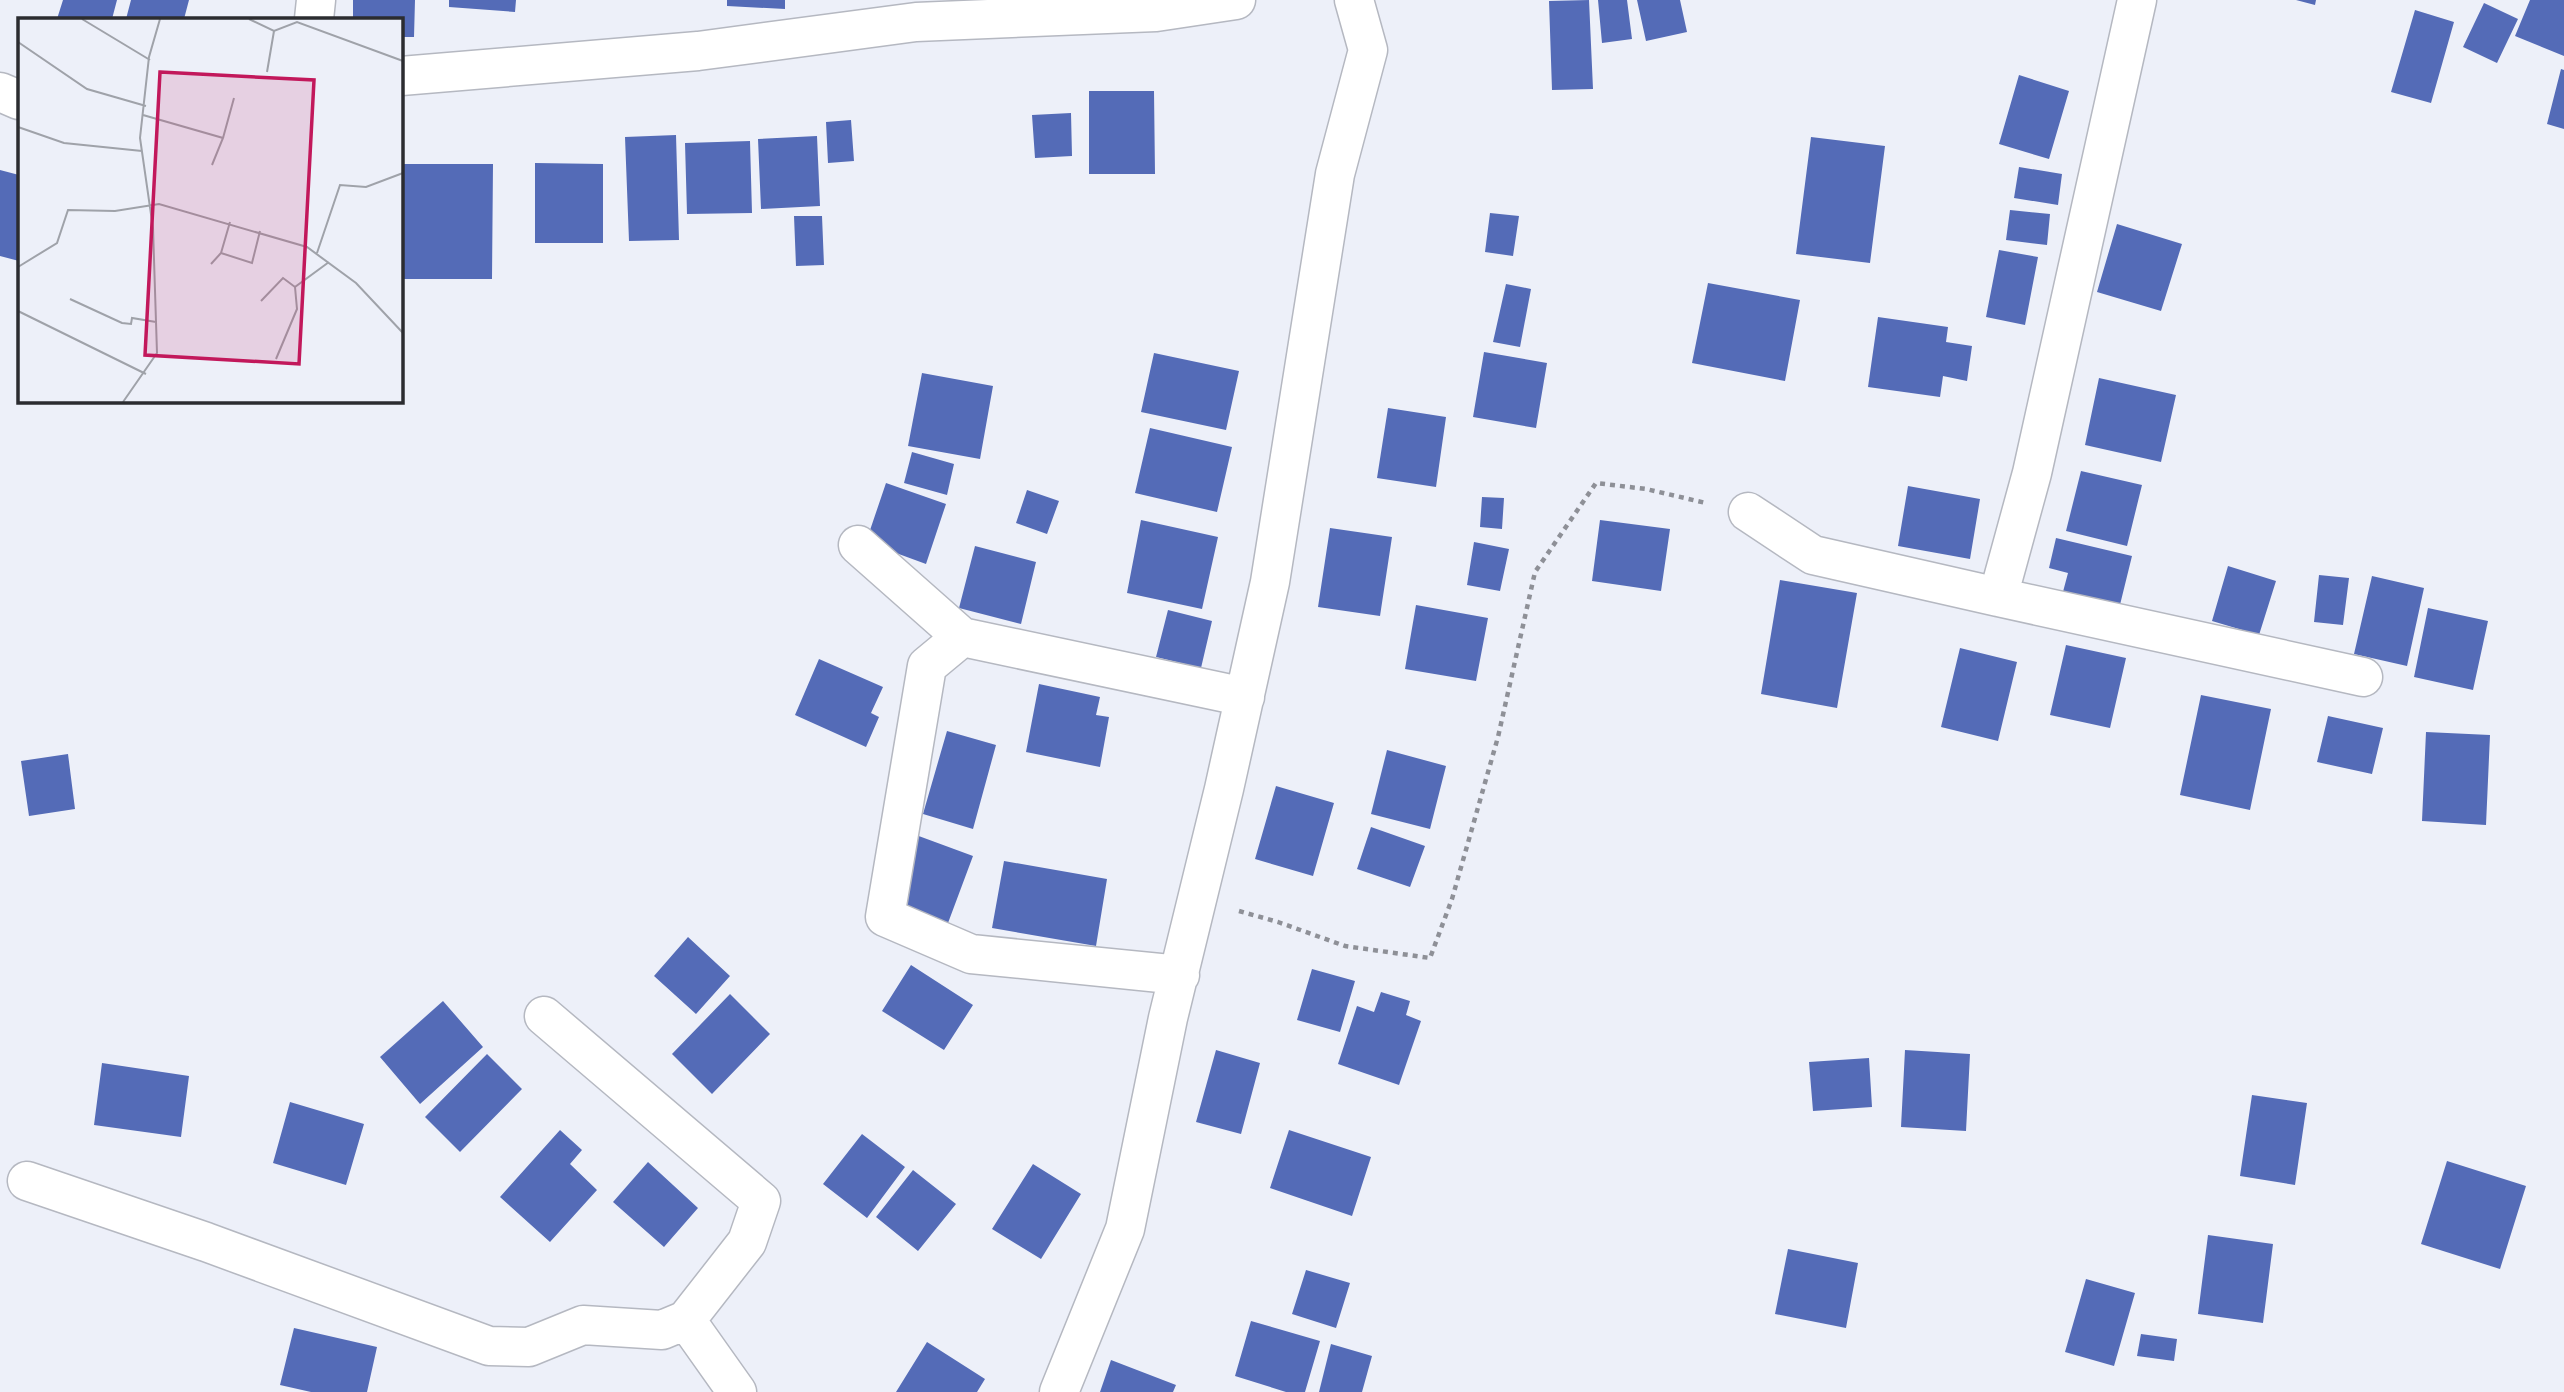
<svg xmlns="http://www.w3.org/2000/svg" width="2564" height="1392" viewBox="0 0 2564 1392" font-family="'Nunito Sans',sans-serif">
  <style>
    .building { fill: #546bb7 }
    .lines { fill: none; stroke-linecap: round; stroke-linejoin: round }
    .minor-casing { stroke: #b5b8c1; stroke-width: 41 }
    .path { stroke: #8e9097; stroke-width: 4.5; stroke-dasharray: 5 5; stroke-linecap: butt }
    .minor { stroke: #fff; stroke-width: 38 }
    .inset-road { fill: none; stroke: #9fa2a9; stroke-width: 2 }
    .view { fill: #c2185b; fill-opacity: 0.15; stroke: #c2185b; stroke-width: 3.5 }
    .inset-edge { fill: none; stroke: #2b2c30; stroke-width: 3.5 }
  </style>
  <rect width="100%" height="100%" fill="#edf0f9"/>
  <path class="building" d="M63 0H117L112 19H57Z
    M131 0H189L184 19H126Z
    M353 0H415L414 37H401V19H353Z
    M449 0H516L515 12 449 7Z
    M727 0H785V9L727 6Z
    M1589 0 1593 89 1552 90 1549 1Z
    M1598 0H1627L1632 39 1602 43Z
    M1637 0H1680L1687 32 1646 41Z
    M2296 0H2316L2315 5Z
    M2530 0H2564V56L2515 36Z
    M2484 3 2518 19 2497 63 2463 47Z
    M2415 10 2454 22 2431 103 2391 92Z
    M2561 69 2564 70V129L2547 124Z
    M2019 75 2069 91 2049 159 1999 144Z
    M1089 91H1154L1155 174H1089Z
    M1071 113 1072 156 1035 158 1032 115Z
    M851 120 854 161 828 163 826 122Z
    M676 135 679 240 629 241 625 137Z
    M817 136 820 206 761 209 758 139Z
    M1811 137 1885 146 1870 263 1796 254Z
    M750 141 752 213 687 214 685 143Z
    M535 163 603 164V243H535Z
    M401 164H493L492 279H401Z
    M2019 167 2062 174 2058 205 2014 198Z
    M0 170 19 175V261L0 256Z
    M2010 210 2050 214 2047 245 2006 240Z
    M1490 213 1519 216 1513 256 1485 252Z
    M794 216H822L824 265 796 266Z
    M2117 224 2182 244 2161 311 2097 292Z
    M1999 250 2038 257 2025 325 1986 317Z
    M1708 283 1800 300 1785 381 1692 363Z
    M1506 284 1531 289 1520 347 1493 342Z
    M1878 317 1948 327 1946 342 1972 346 1967 381 1943 376 1940 397 1868 387Z
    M1484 352 1547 363 1536 428 1473 417Z
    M1154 353 1239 371 1226 430 1141 412Z
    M922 373 993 386 980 459 908 446Z
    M2099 378 2176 395 2161 462 2085 445Z
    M1388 408 1446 417 1436 487 1377 478Z
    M1150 428 1232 447 1217 512 1135 493Z
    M912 452 954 464 947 495 904 483Z
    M2081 471 2142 485 2127 546 2066 531Z
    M886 483 946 504 926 564 866 542Z
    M1908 486 1980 499 1970 559 1898 546Z
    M1027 490 1059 501 1047 534 1016 523Z
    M1482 497 1504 498 1502 529 1480 527Z
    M1141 520 1218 537 1202 609 1127 593Z
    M1600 520 1670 529 1661 591 1592 581Z
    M1330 528 1392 537 1380 616 1318 607Z
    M2056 538 2132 556 2117 617 2060 603 2068 573 2049 568Z
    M1474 542 1509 549 1500 591 1467 585Z
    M975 546 1036 562 1021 624 959 608Z
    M2228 566 2276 581 2259 635 2212 621Z
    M2319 575 2349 578 2343 625 2314 622Z
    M2372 576 2424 588 2407 666 2354 654Z
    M1780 580 1857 593 1837 708 1761 694Z
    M1416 605 1488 618 1476 681 1405 669Z
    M2428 608 2488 621 2473 690 2414 677Z
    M1168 610 1212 621 1201 668 1156 657Z
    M2066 645 2126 658 2110 728 2050 715Z
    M1960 648 2017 662 1998 741 1941 727Z
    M819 659 883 687 871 713 879 717 866 747 795 715Z
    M1039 684 1100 697 1096 715 1109 717 1100 767 1026 752Z
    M2201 695 2271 709 2250 810 2180 795Z
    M2328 716 2383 728 2372 774 2317 762Z
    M947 731 996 745 973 829 923 814Z
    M2426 732 2490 735 2486 825 2422 821Z
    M1387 750 1446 766 1430 829 1371 814Z
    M68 754 75 809 29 816 21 761Z
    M1276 786 1334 803 1313 876 1255 859Z
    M1371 827 1425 846 1410 887 1357 869Z
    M916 835 973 856 948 923 891 901Z
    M1004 861 1107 879 1096 946 992 928Z
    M688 937 730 976 696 1014 654 976Z
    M911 965 973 1005 944 1050 882 1011Z
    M1312 969 1355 981 1340 1032 1297 1020Z
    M1381 992 1410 1001 1406 1015 1421 1021 1399 1085 1338 1064 1357 1006 1374 1012Z
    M730 994 770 1034 712 1094 672 1054Z
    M443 1001 483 1047 420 1104 380 1057Z
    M1216 1050 1260 1063 1241 1134 1196 1122Z
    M1905 1050 1970 1054 1966 1131 1901 1127Z
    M487 1054 522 1089 460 1152 425 1117Z
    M1869 1058 1872 1107 1813 1111 1809 1062Z
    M102 1063 189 1076 181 1137 94 1125Z
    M2252 1095 2307 1103 2295 1185 2240 1176Z
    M290 1102 364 1124 346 1185 273 1163Z
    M560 1130 582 1150 570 1164 597 1190 550 1242 500 1197Z
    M1289 1130 1371 1157 1352 1216 1270 1188Z
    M862 1134 905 1167 867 1218 823 1184Z
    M2447 1161 2526 1186 2500 1269 2421 1244Z
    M648 1162 698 1208 664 1247 613 1202Z
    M1033 1164 1081 1194 1041 1259 992 1229Z
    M913 1170 956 1204 918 1251 876 1217Z
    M2208 1235 2273 1244 2263 1323 2198 1314Z
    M1788 1249 1858 1263 1846 1328 1775 1314Z
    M1306 1270 1350 1283 1336 1328 1292 1314Z
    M2086 1279 2135 1293 2114 1366 2065 1352Z
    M1251 1321 1320 1341 1305 1392H1286L1235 1376Z
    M294 1328 377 1347 367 1392H311L280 1385Z
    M2141 1334 2177 1339 2174 1361 2137 1356Z
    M927 1342 985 1379 977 1392H896Z
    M1331 1344 1372 1356 1362 1392H1319Z
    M1111 1360 1176 1385 1173 1392H1100Z"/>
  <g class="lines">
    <g class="minor-casing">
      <path id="minor" d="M314 19 316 0
        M401 76 698 51 916 22 1156 12 1236 0
        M0 92 19 100
        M1748 512 1813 555 1998 597 2032 473 2137 0
        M858 545 962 637 1245 697
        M1998 597 2363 677
        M962 637 927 666 885 917 971 954 1180 975
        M544 1016 761 1201 747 1242 686 1320
        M27 1181 206 1242 489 1346 529 1347 583 1325 662 1330 686 1320 737 1392
        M1059 1392 1125 1229 1168 1018 1224 789 1270 582 1335 174 1368 50 1354 0"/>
    </g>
    <path class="path" d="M1239 911 1278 922 1345 946 1430 958 1452 899 1498 737 1535 572 1596 483 1646 489 1706 503"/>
    <use href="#minor" class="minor"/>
  </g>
  <g transform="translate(18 18)">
    <rect width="385" height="385" fill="#edf0f9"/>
    <path class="inset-road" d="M64 1 132 42M231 1 256 13 279 4 385 43M0 24 69 71 128 88M249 54 256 13M125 97 205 120 194 147M0 109 46 125 124 133M205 120 216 80M203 235 234 245 242 213M299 235 322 167 348 169 385 155M193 246 203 235 212 204M0 249 39 225 50 192 97 193 141 186 289 229 338 265 385 315M52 281 104 305 113 306 114 300 138 304M243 283 265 260 277 269M0 293 128 356M258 341 279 291 277 269 311 244M105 384 139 335 135 210 122 120 131 39 142 1"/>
    <path class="view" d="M142 54 296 62 281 346 127 337Z"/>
    <rect width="385" height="385" class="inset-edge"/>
  </g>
</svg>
